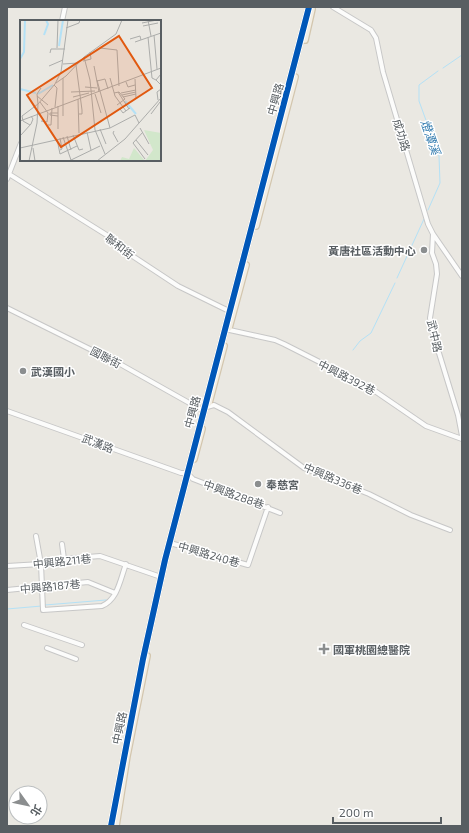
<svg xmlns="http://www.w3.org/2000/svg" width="469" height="833" viewBox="0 0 469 833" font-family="'Exo 2','Noto Sans TC',sans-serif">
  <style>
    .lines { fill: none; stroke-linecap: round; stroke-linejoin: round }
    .stream { stroke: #b4e1f6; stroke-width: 1 }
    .minor-casing { stroke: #c7c7c7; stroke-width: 6 }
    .major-casing { stroke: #d3c6ae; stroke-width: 8 }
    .minor { stroke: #fcfcfb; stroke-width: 4 }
    .major { stroke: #f2eee5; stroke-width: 5.5 }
    .cycleway-casing { stroke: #fff; stroke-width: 8 }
    .cycleway { stroke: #0057b8; stroke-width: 6 }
    .poi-dot { fill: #8b8e8f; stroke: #fff; stroke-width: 1.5 }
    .labels { text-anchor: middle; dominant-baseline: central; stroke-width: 3; stroke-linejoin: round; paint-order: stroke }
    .street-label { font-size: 11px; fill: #585e62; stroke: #fff }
    .poi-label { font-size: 11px; font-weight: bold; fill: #585e62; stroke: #fff; text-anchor: start }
    .water-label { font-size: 12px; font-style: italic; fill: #327baf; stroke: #fff }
    .inset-river { fill: none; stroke: #b4e1f6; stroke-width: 2 }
    .inset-road { fill: none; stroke: #acadab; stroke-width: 1 }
    .view { fill: #e15910; fill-opacity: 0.15; stroke: #e15910; stroke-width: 2 }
    .inset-edge { fill: none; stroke: #585e62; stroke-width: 2 }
  </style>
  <rect width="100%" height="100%" fill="#eae8e2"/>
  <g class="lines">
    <path class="stream" d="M443 68 462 55
      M428 210 440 183 439 156 419 101V85L438 71
      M397 278 424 219
      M353 350 360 341 371 333 395 283
      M45 605 106 600
      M7 609 42 606"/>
    <g class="minor-casing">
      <path id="minor" d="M333 7 371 30 376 38 383 72 428 224 433 234 462 276
        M62 21 65 7
        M9 174 121 244 131 255 178 286 231 312
        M7 179 21 143
        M433 234 432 253 436 264 437 274 430 318 431 327 458 415 462 436
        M7 308 120 364 200 409 214 405 228 412 304 468 369 494 411 515 450 530
        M225 329 275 340 284 344 369 387 426 426 462 439
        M7 411 181 473H187L193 479 280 513
        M36 536 41 564 43 610 102 606C118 599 120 580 126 564
        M170 543 248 565 268 507
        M62 544 64 559
        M7 566 41 564 64 559 100 556 161 577
        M7 590 88 582 115 593
        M24 625 82 645
        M47 648 76 659"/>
    </g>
    <g class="major-casing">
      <path id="major" d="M305 40 312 9
        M256 226 295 77
        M229 328 246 265
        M209 403 224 346
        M194 459 202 429
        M111 826 143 659 165 560 309 7
        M116 826 127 756 147 656"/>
    </g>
    <use href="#minor" class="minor"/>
    <use href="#major" class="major"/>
    <g class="cycleway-casing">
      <path id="cycleway" d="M111 826 143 659 165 560 309 7"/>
    </g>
    <use href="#cycleway" class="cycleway"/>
  </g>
  <g class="poi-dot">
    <circle cx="424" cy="250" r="4"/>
    <circle cx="23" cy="371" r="4"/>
    <circle cx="258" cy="484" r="4"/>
    <path d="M322 643h4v4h4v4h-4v4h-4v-4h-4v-4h4z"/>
  </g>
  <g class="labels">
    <g class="street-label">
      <text transform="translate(275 99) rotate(-74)">中興路</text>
      <text transform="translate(402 135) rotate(73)">成功路</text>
      <text transform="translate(120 246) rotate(38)">聯和街</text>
      <text transform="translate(435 336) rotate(77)">武中路</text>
      <text transform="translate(106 357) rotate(27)">國聯街</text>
      <text transform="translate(347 377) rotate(27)">中興路392巷</text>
      <text transform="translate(192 412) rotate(-75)">中興路</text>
      <text transform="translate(98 443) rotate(21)">武漢路</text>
      <text transform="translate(333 478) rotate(23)">中興路336巷</text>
      <text transform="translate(234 494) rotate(20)">中興路288巷</text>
      <text transform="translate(209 554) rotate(16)">中興路240巷</text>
      <text transform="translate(62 561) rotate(-6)">中興路211巷</text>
      <text transform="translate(50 586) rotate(-5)">中興路187巷</text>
      <text transform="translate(119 728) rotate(-78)">中興路</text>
    </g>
    <g class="poi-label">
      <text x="416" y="250" text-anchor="end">黃唐社區活動中心</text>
      <text x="31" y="371">武漢國小</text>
      <text x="266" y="484">奉慈宮</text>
      <text x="333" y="649">國軍桃園總醫院</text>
    </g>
    <g class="water-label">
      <text transform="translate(431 137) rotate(71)">燈潭溪</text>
    </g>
  </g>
  <g transform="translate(20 20)">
    <rect width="141" height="141" fill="#eae8e2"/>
    <path d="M124 110 141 113V141H100L102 137 109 139 114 128 125 141 133 130Z" fill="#d2e7cb"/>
    <path class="inset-river" d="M24 15 28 4 26 0M39 26 43 0M0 39 4 32 5 0M0 69 16 73M18 74 33 65M105 81 116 94"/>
    <path class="inset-road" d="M128 0 131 16M122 3 137 0M123 6 138 3M46 8 59 3 60 0M134 15 137 49M128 17 132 58 136 60M110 19 120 16 121 20M115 22 141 13M37 28 38 0M80 28 97 30 99 66M30 33 31 29H45M141 35V48M64 37 70 60 75 110 85 134M63 41 71 39 70 32M43 44 58 43M56 45 62 90V94H59M29 46 43 40M74 46 79 72M141 54 136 60 141 65M90 58 95 76 106 91M115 59 116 78M77 60 90 108M77 61 85 59 88 69M106 62 108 67 115 65M36 63 46 56 64 37 96 14 102 0M34 65 37 68 35 87M65 67 77 68M51 72 75 71M98 72 109 89M94 73 99 72 105 79 97 85M101 73 116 70M75 74 81 93M102 75 116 72M17 76 28 85M53 77 69 73M103 77 116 74M58 79 59 113M138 80 137 72 141 69M20 82 28 93 27 102 21 101M103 86 100 89 103 93 110 88M131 94 140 82M38 96 30 95V93H38M43 96V58M0 101 141 48M10 105 3 101 2 96 18 84 17 74 21 68M28 105H31L32 88M120 108 129 124M38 109V86M80 109 86 124M94 111 93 113 98 122M67 112 71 130M123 112 113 123 125 139M1 115 11 104 13 99 11 96M53 115 59 130 63 129M47 116 51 130M43 117 51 140M37 119 40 134 57 126M116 120 128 135M0 128 90 108 115 95 119 103M13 128 15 141M40 130 42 129 40 118M9 141 17 103 18 84 35 64 41 52 48 0M49 141 80 126M77 141 105 119 141 78"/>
    <path class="view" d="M99 16 132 68 41 127 7 75Z"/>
    <rect width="141" height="141" class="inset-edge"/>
  </g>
  <rect width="469" height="833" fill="none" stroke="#585e62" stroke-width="16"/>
  <g transform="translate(28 805) rotate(123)"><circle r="19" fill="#ffffff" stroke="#bcbfc0"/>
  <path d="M0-3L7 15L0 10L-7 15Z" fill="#8b8e8f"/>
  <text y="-6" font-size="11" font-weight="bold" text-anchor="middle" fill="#585e62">北</text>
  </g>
  <path d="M333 817v6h108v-6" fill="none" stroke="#585e62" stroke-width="2"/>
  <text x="339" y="817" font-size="12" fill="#585e62" stroke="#ffffff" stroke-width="3" paint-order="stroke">200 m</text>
</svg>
